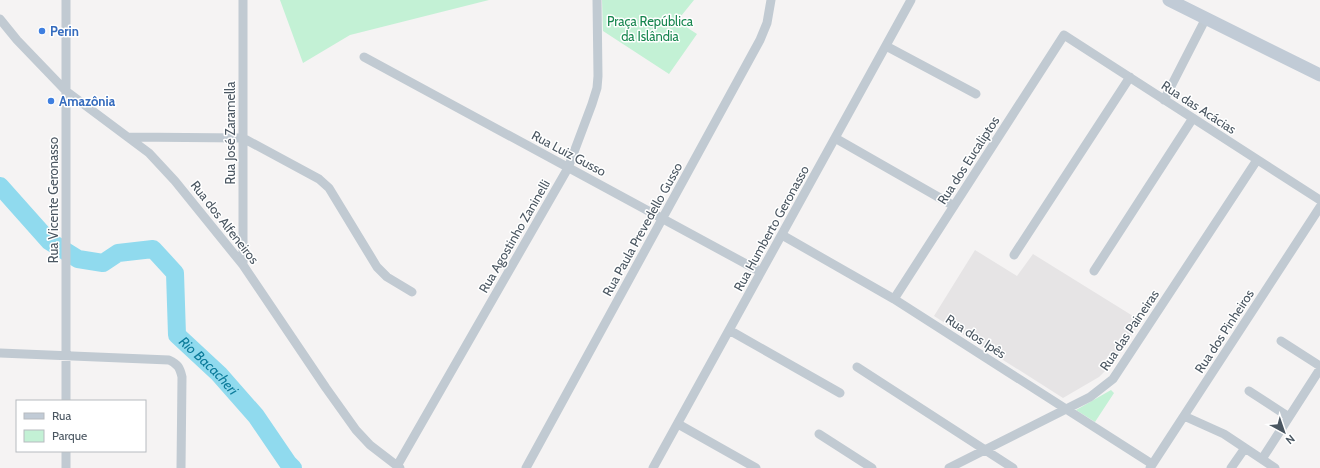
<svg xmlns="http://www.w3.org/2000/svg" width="1320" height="468" viewBox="0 0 1320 468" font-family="Cabin,sans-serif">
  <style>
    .education { fill: #e6e4e5 }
    .green { fill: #c3f1d5 }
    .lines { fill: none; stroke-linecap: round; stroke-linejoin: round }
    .river { stroke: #90daee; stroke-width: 18 }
    .street { stroke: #c1cad2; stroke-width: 9 }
    .secondary { stroke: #c1cbd6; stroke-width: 13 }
    .shop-dot { fill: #3f7fe0; stroke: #fff; stroke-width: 1.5 }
    .labels { text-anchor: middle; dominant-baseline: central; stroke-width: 3; stroke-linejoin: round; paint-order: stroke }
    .park-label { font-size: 13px; fill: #17864f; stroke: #fff }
    .shop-label { font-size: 13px; font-weight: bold; fill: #366cbe; stroke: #fff; text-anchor: start }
    .street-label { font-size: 13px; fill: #4a5661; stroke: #fff }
    .water-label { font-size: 14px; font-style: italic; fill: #0c7c9b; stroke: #fff }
  </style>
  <rect width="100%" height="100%" fill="#f5f3f3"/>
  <path class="education" d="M975 250 1017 276 1033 254 1141 321 1111 365 1099 377 1063 398 934 316Z"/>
  <path class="green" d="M280 0H489L350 35 303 63Z
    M602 0H694L677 21 697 34 669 74 603 31Z
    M1111 390 1114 393 1095 422 1076 410Z"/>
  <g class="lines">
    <path class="river" id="s1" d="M0 186 49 241 78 259 103 263 118 253 153 249 175 273 177 335 219 374 256 416 288 463 293 468"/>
    <path class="street" d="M0 19 17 40 66 91 149 153 175 181 243 265 326 388 356 430 370 445 400 468
      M886 46 976 94
      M364 57 761 272
      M1164 100 1206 18
      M128 137 243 138 319 179 329 188 377 267 387 277 412 292
      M835 138 954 206
      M782 235 894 299 1152 464
      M1014 255 1130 77
      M243 265V0
      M1094 271 1193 118
      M894 299 1064 35 1320 200
      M729 330 840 393
      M1281 341 1320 366
      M0 353 169 360C178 364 180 368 182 377L181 468
      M857 367 1013 468
      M1249 391 1289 417
      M66 401V0
      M1184 416 1224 434 1275 468
      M678 424 756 468
      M819 434 872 468
      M1262 459 1320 369
      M397 466 568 168 592 104 597 88 598 76 597 0
      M66 468V451
      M526 468 760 40 767 23 771 0
      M653 468 911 0
      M949 468 1090 397 1113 379 1257 160
      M1150 468 1320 207
      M1231 468 1245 448"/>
    <path class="secondary" d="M1169 0 1320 75"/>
  </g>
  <g class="shop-dot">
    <circle cx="42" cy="31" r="4"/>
    <circle cx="51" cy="101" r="4"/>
  </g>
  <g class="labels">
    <g class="park-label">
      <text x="650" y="21">Praça República<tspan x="650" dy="15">da Islândia</tspan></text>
    </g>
    <g class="shop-label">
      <text x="50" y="31">Perin</text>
      <text x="59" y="101">Amazônia</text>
    </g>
    <g class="street-label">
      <text transform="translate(1199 107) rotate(33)">Rua das Acácias</text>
      <text transform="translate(230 133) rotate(-90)">Rua José Zaramella</text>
      <text transform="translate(569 153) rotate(28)">Rua Luiz Gusso</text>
      <text transform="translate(968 160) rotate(-57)">Rua dos Eucaliptos</text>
      <text transform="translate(53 200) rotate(-90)">Rua Vicente Geronasso</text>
      <text transform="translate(225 222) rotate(52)">Rua dos Alfeneiros</text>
      <text transform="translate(771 228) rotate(-61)">Rua Humberto Geronasso</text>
      <text transform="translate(642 229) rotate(-61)">Rua Paula Prevedello Gusso</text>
      <text transform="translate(514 236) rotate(-60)">Rua Agostinho Zaninelli</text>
      <text transform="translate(1129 330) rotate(-56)">Rua das Paineiras</text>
      <text transform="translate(1224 331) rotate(-57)">Rua dos Pinheiros</text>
      <text transform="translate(976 336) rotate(33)">Rua dos Ipês</text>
    </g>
    <g class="water-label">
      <text stroke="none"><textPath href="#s1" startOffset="325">Rio Bacacheri</textPath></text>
    </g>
  </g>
  <rect x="16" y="400" width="130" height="52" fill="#ffffff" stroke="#b7bbc0"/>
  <rect x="24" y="413" width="20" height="6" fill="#c1cbd6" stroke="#b7bbc0"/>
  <text x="52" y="420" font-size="12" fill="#4a5661">Rua</text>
  <rect x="24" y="430" width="20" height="12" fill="#c3f1d5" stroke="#b7bbc0"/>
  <text x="52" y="440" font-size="12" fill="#4a5661">Parque</text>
  <g transform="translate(1284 432) rotate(140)" stroke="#ffffff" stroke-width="3" paint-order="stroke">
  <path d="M0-3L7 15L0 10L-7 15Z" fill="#4a5661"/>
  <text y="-6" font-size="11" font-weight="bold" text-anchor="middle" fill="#4a5661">N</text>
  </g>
</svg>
